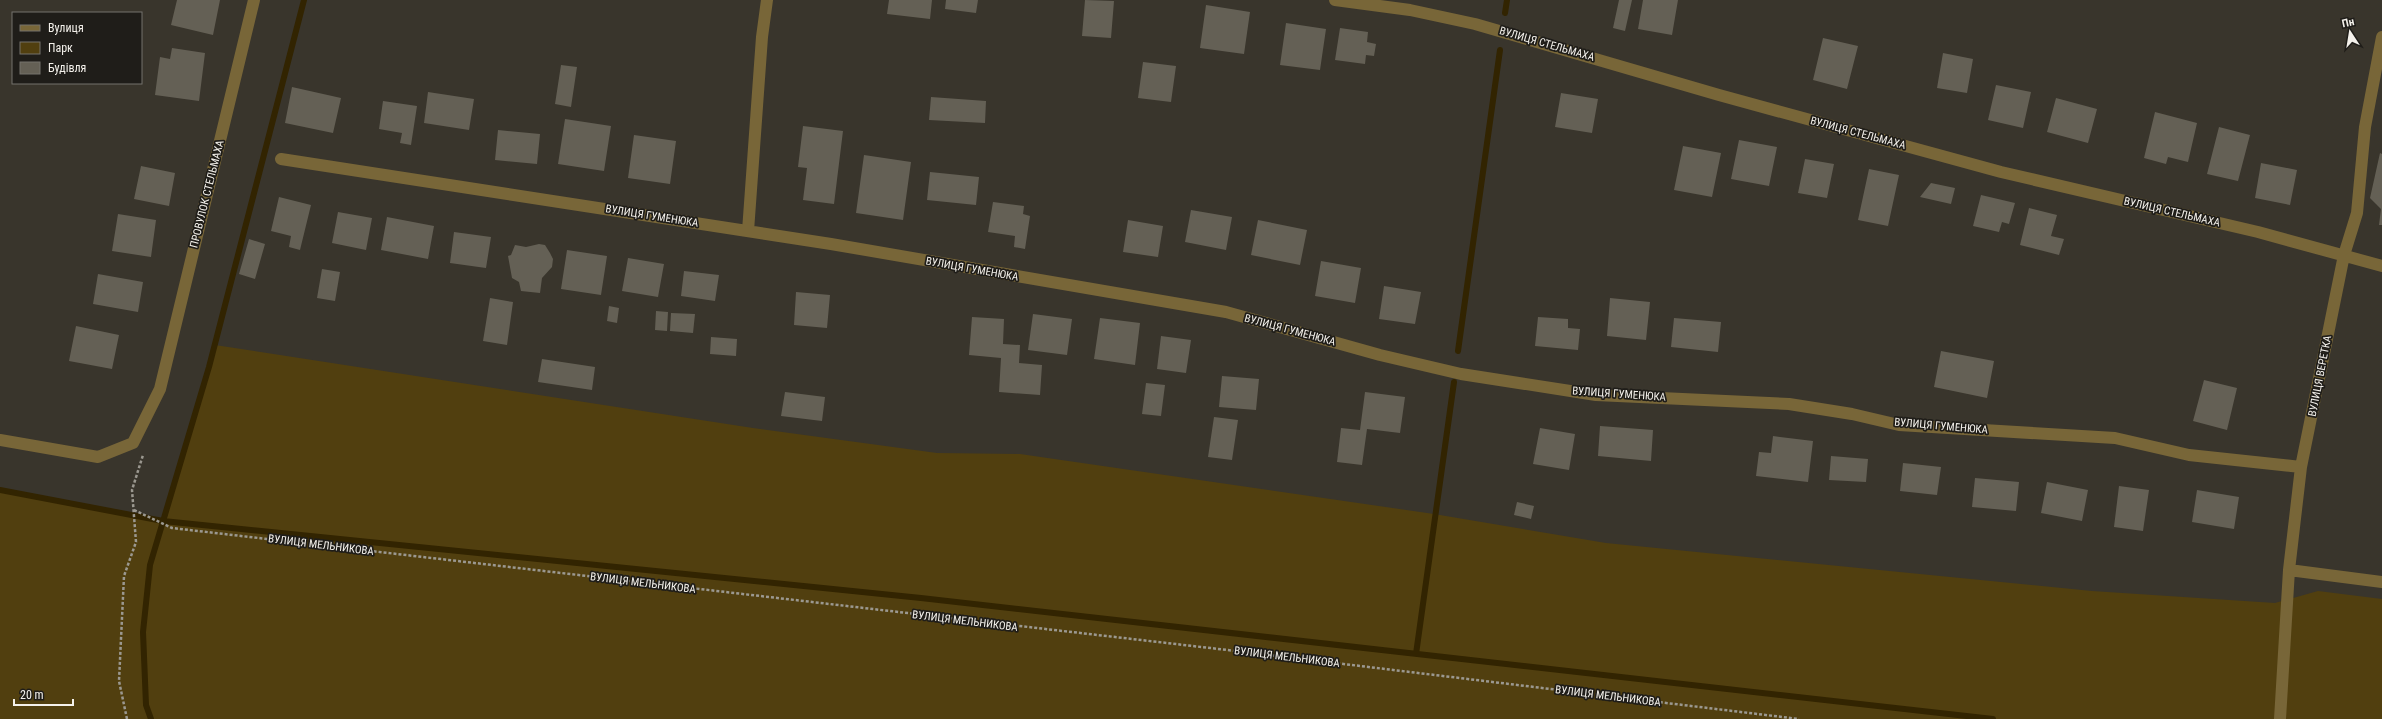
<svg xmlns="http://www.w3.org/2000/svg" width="2382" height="719" viewBox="0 0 2382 719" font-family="'Roboto Condensed',sans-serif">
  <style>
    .green { fill: #513f0f }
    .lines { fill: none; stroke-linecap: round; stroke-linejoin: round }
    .stream { stroke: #322401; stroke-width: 6 }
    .building { fill: #646055 }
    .path { stroke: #9b9890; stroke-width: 2.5; stroke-dasharray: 3 2; stroke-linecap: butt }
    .minor { stroke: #786638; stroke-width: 12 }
    .labels { text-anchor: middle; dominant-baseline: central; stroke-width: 3.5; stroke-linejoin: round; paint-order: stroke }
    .street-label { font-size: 11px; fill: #f4f1eb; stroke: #1f1d19 }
  </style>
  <rect width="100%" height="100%" fill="#39352c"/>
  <path class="green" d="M215 345 753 428 937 453 1020 454 1434 514 1606 543 2092 591 2275 603 2318 591 2382 599V719H0V490L163 521Z"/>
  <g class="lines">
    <path class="stream" d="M1505 13 1507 0
      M1458 351 1500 50
      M0 490 163 521 921 598 1993 719
      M1416 654 1454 382
      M151 719 146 705 143 632 150 565 209 367 304 0"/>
  </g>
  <path class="building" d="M177 0H220L213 35 171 25Z
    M889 0H932L930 19 887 14Z
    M946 0H978L976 13 945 9Z
    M1085 0 1114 1 1111 38 1082 36Z
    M1619 0H1632L1625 31 1613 28Z
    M1643 0H1678L1672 35 1638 29Z
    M1206 5 1250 12 1244 54 1200 48Z
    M1286 23 1326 29 1320 70 1280 65Z
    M1340 28 1368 32 1367 42 1376 44 1374 56 1366 55 1365 64 1335 60Z
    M1823 38 1858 46 1847 89 1813 80Z
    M172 48 205 53 199 101 155 95 160 57 170 59Z
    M1943 53 1973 59 1967 93 1937 88Z
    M1143 62 1176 66 1171 102 1138 98Z
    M561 65 577 67 571 107 555 104Z
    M1996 85 2031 92 2023 128 1988 120Z
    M292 87 341 98 333 133 285 123Z
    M428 92 474 99 469 130 424 123Z
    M1561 93 1598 99 1592 133 1555 127Z
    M931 97 986 101 985 123 929 120Z
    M2056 98 2097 109 2088 143 2047 132Z
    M383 101 417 106 411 145 400 143 402 133 379 129Z
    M2155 112 2197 123 2188 162 2168 157 2166 164 2144 158Z
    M565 119 611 126 604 171 558 164Z
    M803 126 843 131 834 204 803 200 807 168 798 167Z
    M2219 127 2250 135 2238 181 2207 174Z
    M498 130 540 134 537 164 495 160Z
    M634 135 676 141 670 184 628 178Z
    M1739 140 1777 147 1769 186 1731 179Z
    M1683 146 1721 153 1712 197 1674 190Z
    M2380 153 2382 154V225H2379L2381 209 2370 198Z
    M864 155 911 162 903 220 856 213Z
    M1805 159 1834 164 1827 198 1798 193Z
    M2261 163 2297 170 2290 205 2255 198Z
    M141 166 175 173 169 206 134 199Z
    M1869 169 1899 175 1888 226 1858 220Z
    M930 172 979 177 976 205 927 200Z
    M1931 183 1955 188 1951 204 1920 197Z
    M1981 195 2015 203 2009 224 2002 222 1999 232 1973 226Z
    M279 197 311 205 300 250 289 247 291 236 271 231Z
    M993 202 1024 206 1023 214 1030 216 1025 249 1014 247 1015 236 988 232Z
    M2029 208 2057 215 2051 236 2064 239 2059 255 2020 245Z
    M1191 210 1232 217 1226 250 1185 242Z
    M338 212 372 218 366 250 332 243Z
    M118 214 156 220 151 257 112 251Z
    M387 217 434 226 428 259 381 250Z
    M1128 220 1163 226 1158 257 1123 252Z
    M1258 220 1307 230 1300 265 1251 255Z
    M454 232 491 237 486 268 450 263Z
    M249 239 265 244 255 279 239 274Z
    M539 244 545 245 550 253 553 259 552 267 542 278 540 293 521 291 519 282 512 278 508 256 511 255 515 245 526 247Z
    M567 250 607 256 601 295 561 289Z
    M628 258 664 264 658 297 622 291Z
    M1321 261 1361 268 1355 303 1315 296Z
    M322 269 340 272 335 301 317 298Z
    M684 271 719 275 715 301 681 296Z
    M98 274 143 282 138 312 93 304Z
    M1384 286 1421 292 1415 324 1379 319Z
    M796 292 830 295 827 328 794 325Z
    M490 298 513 302 507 345 483 341Z
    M1610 298 1650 302 1646 340 1607 336Z
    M609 306 619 308 617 323 607 321Z
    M656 311 668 312 667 331 655 330Z
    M671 313 695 314 693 333 670 331Z
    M1033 314 1072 319 1067 355 1028 350Z
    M972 317 1004 319 1003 344 1020 345 1019 363 1042 365 1040 395 999 392 1001 358 969 355Z
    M1538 317 1568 319V328L1580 329 1578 350 1535 346Z
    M1100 318 1140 323 1135 365 1094 359Z
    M1674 318 1721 322 1718 352 1671 347Z
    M76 326 119 335 112 369 69 361Z
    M1161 336 1191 340 1186 373 1157 369Z
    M711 337 737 339 736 356 710 354Z
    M1941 351 1994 361 1987 398 1934 387Z
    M542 359 595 367 592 390 538 382Z
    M1222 376 1259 379 1256 410 1219 407Z
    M2204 380 2237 388 2227 430 2193 421Z
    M1146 383 1165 385 1161 416 1142 414Z
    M785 392 825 397 822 421 781 416Z
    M1365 392 1405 397 1400 433 1367 429 1362 465 1337 462 1341 428 1360 430Z
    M1214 417 1238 420 1232 460 1208 457Z
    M1600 426 1653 430 1651 461 1598 456Z
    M1540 428 1575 434 1569 470 1533 464Z
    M1773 436 1813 441 1808 482 1756 476 1759 452 1771 453Z
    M1831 456 1868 459 1866 482 1829 480Z
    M1903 463 1941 467 1937 495 1900 491Z
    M1975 478 2019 482 2016 511 1972 507Z
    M2047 482 2088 490 2082 521 2041 513Z
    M2119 486 2149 490 2143 531 2114 527Z
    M2197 490 2239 497 2234 529 2192 522Z
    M1517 502 1534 506 1531 519 1514 515Z"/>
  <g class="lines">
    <path class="path" d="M134 510 172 528 1236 651 1799 719
      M127 719 119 681 124 576 136 542 132 490 143 455"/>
    <path class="minor" d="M1335 0 1410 10 1475 24 1719 95 2001 172 2258 232 2382 266
      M281 159 831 244 1226 312 1380 355 1461 374 1596 395 1789 404 1852 414 1899 425 2115 438 2189 455 2301 467
      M748 231 762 37 767 0
      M0 440 98 457 133 443 160 389 254 0
      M2289 570 2382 582
      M2280 719 2289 570 2301 467 2344 255 2357 213 2365 127 2382 37"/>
  </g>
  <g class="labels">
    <g class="street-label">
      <text transform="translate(1547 44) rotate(16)">ВУЛИЦЯ СТЕЛЬМАХА</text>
      <text transform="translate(1858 133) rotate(15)">ВУЛИЦЯ СТЕЛЬМАХА</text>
      <text transform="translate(207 194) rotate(-76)">ПРОВУЛОК СТЕЛЬМАХА</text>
      <text transform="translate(2172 212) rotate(13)">ВУЛИЦЯ СТЕЛЬМАХА</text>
      <text transform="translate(652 216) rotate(9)">ВУЛИЦЯ ГУМЕНЮКА</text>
      <text transform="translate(972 269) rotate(10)">ВУЛИЦЯ ГУМЕНЮКА</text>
      <text transform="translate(1290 330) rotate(15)">ВУЛИЦЯ ГУМЕНЮКА</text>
      <text transform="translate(2320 376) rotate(-79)">ВУЛИЦЯ ВЕРЕТКА</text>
      <text transform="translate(1619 394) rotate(4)">ВУЛИЦЯ ГУМЕНЮКА</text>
      <text transform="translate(1941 426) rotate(5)">ВУЛИЦЯ ГУМЕНЮКА</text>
      <text transform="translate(321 545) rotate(7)">ВУЛИЦЯ МЕЛЬНИКОВА</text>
      <text transform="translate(643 583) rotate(7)">ВУЛИЦЯ МЕЛЬНИКОВА</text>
      <text transform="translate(965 621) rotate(7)">ВУЛИЦЯ МЕЛЬНИКОВА</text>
      <text transform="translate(1287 657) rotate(7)">ВУЛИЦЯ МЕЛЬНИКОВА</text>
      <text transform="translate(1608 696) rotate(7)">ВУЛИЦЯ МЕЛЬНИКОВА</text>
    </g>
  </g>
  <rect x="12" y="12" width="130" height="72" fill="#1f1d19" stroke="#74726d"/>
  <rect x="20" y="25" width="20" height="6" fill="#786638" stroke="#74726d"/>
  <text x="48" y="32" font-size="12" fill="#f4f1eb">Вулиця</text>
  <rect x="20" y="42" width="20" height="12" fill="#513f0f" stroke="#74726d"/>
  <text x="48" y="52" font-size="12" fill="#f4f1eb">Парк</text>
  <rect x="20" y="62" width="20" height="12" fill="#646055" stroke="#74726d"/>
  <text x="48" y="72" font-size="12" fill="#f4f1eb">Будівля</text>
  <g transform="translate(2350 32) rotate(348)" stroke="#1f1d19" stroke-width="3" paint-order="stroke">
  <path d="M0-3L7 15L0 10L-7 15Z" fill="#f4f1eb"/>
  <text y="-6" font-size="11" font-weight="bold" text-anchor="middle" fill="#f4f1eb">Пн</text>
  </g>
  <path d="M14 699v6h59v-6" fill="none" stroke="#f4f1eb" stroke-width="2"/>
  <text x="20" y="699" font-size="12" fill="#f4f1eb" stroke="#1f1d19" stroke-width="3" paint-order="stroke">20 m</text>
</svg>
